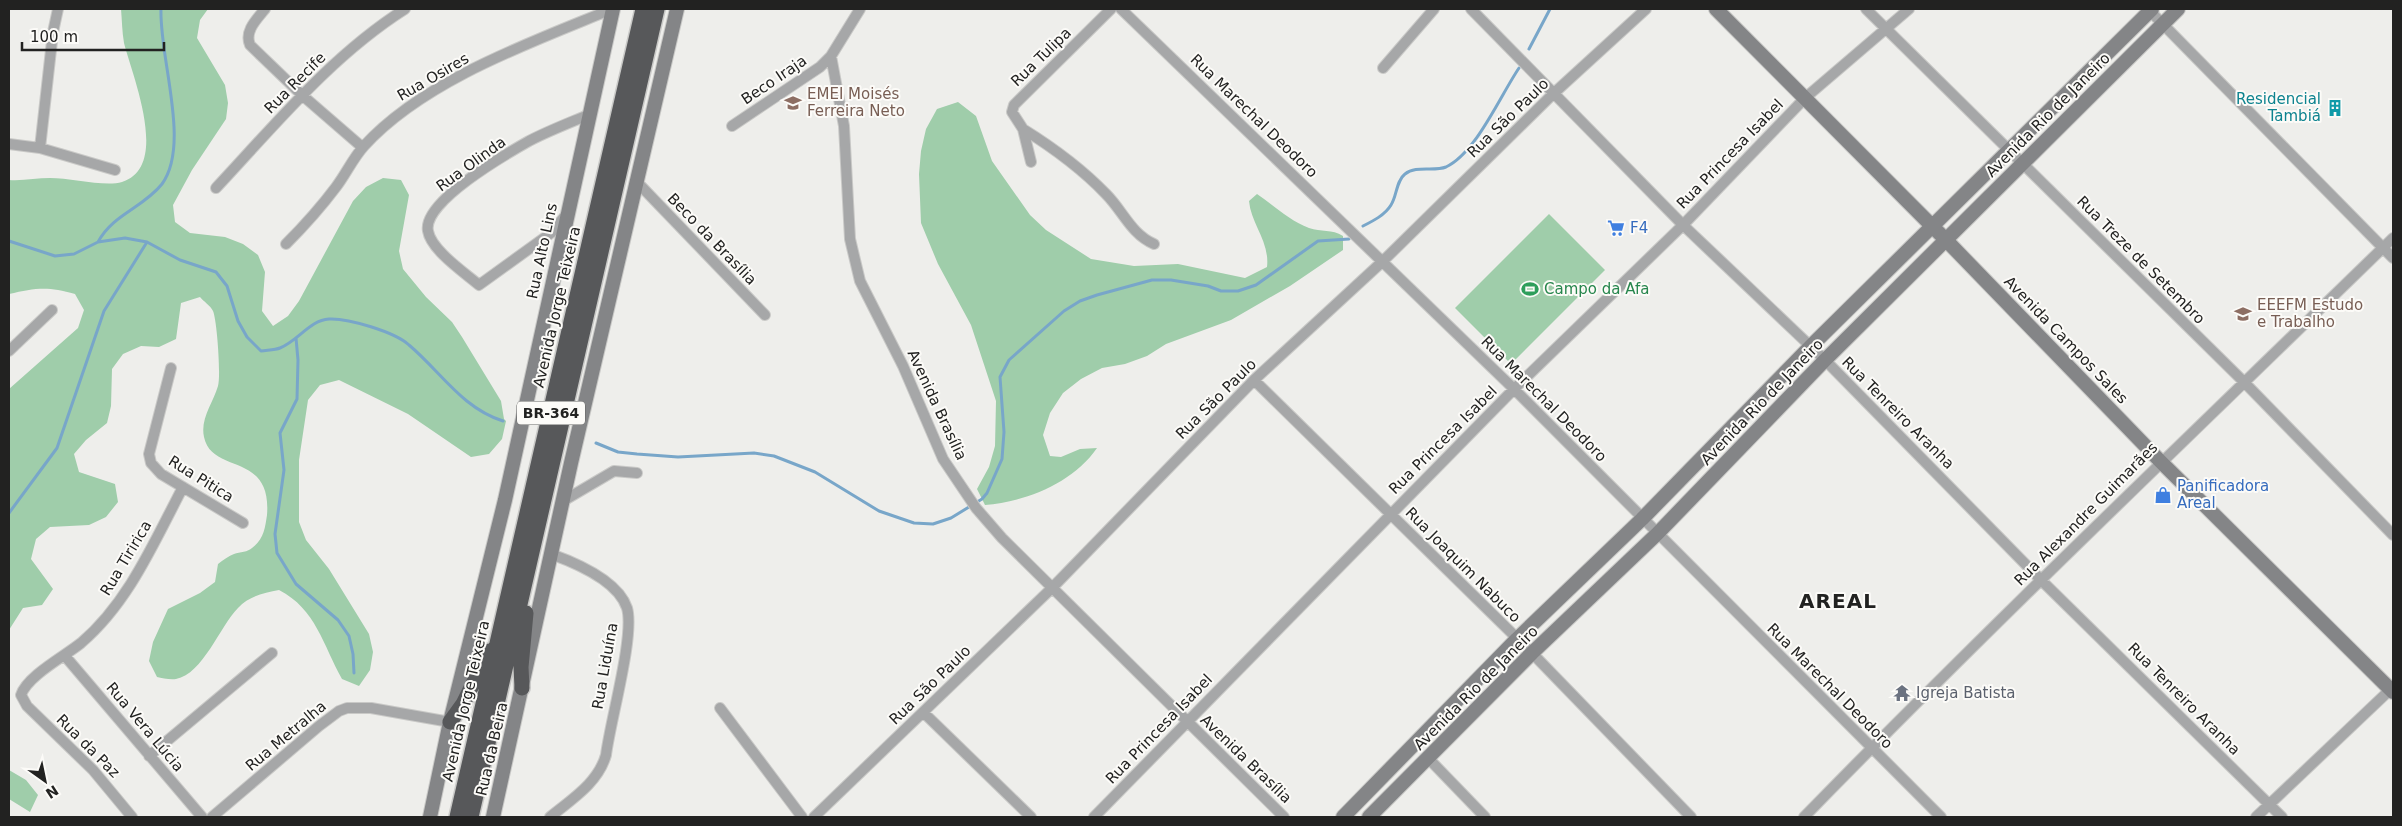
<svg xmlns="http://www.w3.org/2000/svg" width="2402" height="826" viewBox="0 0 2402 826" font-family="'DejaVu Sans',sans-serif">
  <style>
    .green { fill: #9fcdaa }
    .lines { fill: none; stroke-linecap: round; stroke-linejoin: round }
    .stream { stroke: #78a6c9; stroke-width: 3 }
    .street-casing { stroke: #c9c9c7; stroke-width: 12 }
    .secondary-casing { stroke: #c9c9c7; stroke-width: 16 }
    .highway-casing { stroke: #c9c9c7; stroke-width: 18 }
    .street { stroke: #a6a7a8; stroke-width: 10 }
    .secondary { stroke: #848587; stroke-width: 14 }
    .highway { stroke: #57585a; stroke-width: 15 }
    .labels { text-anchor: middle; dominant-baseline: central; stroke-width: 4; stroke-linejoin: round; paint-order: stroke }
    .shield { fill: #fcfbf8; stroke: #636362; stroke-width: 1 }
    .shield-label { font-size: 14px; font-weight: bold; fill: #222221 }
    .street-label { font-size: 15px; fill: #222221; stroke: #fcfbf8 }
    .education-label { font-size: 15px; fill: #785e54; stroke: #fcfbf8; text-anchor: start }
    .culture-label { font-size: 15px; fill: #0d838f; stroke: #fcfbf8; text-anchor: end }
    .shop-label { font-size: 15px; fill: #366cbe; stroke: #fcfbf8; text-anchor: start }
    .leisure-label { font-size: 15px; fill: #27864d; stroke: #fcfbf8; text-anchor: start }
    .worship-label { font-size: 15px; fill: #5b616d; stroke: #fcfbf8; text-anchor: start }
    .district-label { font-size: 20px; font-weight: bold; letter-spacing: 1px; fill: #222221; stroke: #fcfbf8 }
  </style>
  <rect width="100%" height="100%" fill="#eeeeeb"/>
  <path class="green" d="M121 9H208L200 20 197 38 225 85 228 103 226 119 192 170 173 205 175 222 190 233 225 237 243 244 258 255 265 272 262 311 273 326 288 316 299 301 353 201 366 187 383 178 401 180 409 195 399 251 403 269 426 297 452 322 462 337 501 401 504 419 506 421 502 439 489 454 471 457 408 414 339 380 320 385 308 400 299 460V522L306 540 329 569 369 634 373 652 370 670 359 686 342 679C323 645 316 609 279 590 264 593 249 596 238 608 220 626 203 674 176 679 170 680 162 678 157 677L149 661 153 642 168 609 200 593 215 582 218 564C223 560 229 556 234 554 240 552 248 552 252 548 264 539 265 528 267 515 272 451 212 475 204 437 200 419 213 403 218 386 221 376 217 320 213 311 211 306 203 301 200 297L181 303 176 339 159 347 141 346 123 354 112 369 111 406 107 423 86 440 74 454 79 472 115 484 118 502 106 517 89 525 50 527 36 539 31 559 53 589 42 605 23 608 9 630V389L78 328 84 310 75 294C48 286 35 288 9 294V180C23 181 37 178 50 178 71 178 105 187 122 182 171 167 132 75 124 43 122 32 122 20 121 9Z
    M958 102 976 116 992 161 1030 215 1046 230 1091 259 1134 266 1178 264 1245 278 1267 267C1270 242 1251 224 1249 201L1257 194C1273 205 1290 221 1309 228 1321 232 1332 229 1343 236V250L1290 286 1231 320 1166 344 1147 356 1125 364 1102 368 1081 379 1063 393 1050 413 1043 435 1050 456 1061 457 1080 449 1097 448C1073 483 1025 502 985 505L977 489 989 467 995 446 996 401 971 325 938 264 921 223 919 174 921 151 926 129 937 109Z
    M1549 214 1605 270 1511 364 1455 308Z
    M9 770 26 780 38 795 30 812 9 799Z"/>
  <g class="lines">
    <path class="stream" d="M1529 49 1550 9
      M1363 226C1373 221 1385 215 1391 205 1397 196 1396 181 1405 174 1416 165 1434 172 1446 167 1476 153 1500 96 1519 68
      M9 241 55 256 74 254 98 242 125 238 147 242 180 260 216 272 227 286 238 321 247 337 261 351C267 350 275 350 280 348 298 341 310 320 329 319 348 318 395 332 409 345 441 372 462 408 503 421
      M98 242C113 214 143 208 162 184 191 144 159 58 161 9
      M296 338 298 360 297 399 280 433 284 470 275 534 277 553 296 584 338 620 349 636 353 654 354 673
      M596 443 618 452 637 454 678 457 754 453 774 456 815 472 879 511 914 523 933 524 951 518 982 499 987 493 1002 459 1004 432 1000 377 1009 360 1064 311 1080 301 1097 295 1152 280H1171L1208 286 1221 291H1238L1256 285 1318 241 1349 239
      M9 513 57 448 104 311 147 242"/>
    <g class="street-casing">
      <path id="street" d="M265 9C257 19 244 31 250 45L302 95 362 147
        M1121 9 1514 389 1941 817
        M1471 9 1683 225 1825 360 2041 580 2282 817
        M1866 9 2243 381 2393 535
        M2148 9 2393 258
        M831 56 844 126 850 239 860 281 903 366 943 459 976 508 1002 538 1284 817
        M1383 68 1434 9
        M732 126 820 67 831 56 860 9
        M1023 129C1052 147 1082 169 1106 194 1123 211 1131 234 1154 244
        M9 144 40 148 115 170
        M40 148 53 32 58 9
        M1031 162 1023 129 1012 112 1014 105 1111 9
        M638 183 765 315
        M216 188C275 125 331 56 405 9
        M566 215 551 233 479 285C465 273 431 250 428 231 422 202 506 154 529 141 548 131 569 123 588 115
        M286 244C304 226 321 207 336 187 346 174 353 158 364 146 424 80 532 42 612 9
        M9 351 52 310
        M171 368 149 454 151 463 161 474 243 523
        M1254 380 1532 653 1691 817
        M563 501 614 471 637 473
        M65 656 202 817
        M720 708 802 817
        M924 713 1031 817
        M149 756 272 653
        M1429 759 1485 817
        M132 817 93 770 27 706 21 695C27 676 65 656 81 643 129 602 154 542 183 487
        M212 817 319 726 339 711 347 708H371L450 722
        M550 817C572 799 598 783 606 755 610 722 635 635 627 608 618 581 576 563 551 554
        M814 817 1052 588 1254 380 1383 261 1553 94 1646 9
        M1094 817 1514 389 1683 225 1805 98 1909 9
        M1804 817C1996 620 2196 430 2393 238
        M2256 817 2393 687"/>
    </g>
    <g class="secondary-casing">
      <path id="secondary" d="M1716 9 1946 240 2161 462 2393 692
        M430 817 450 722 505 500 613 9
        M493 817 571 463 677 9
        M1343 817 1517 639 1642 519 1811 346 2152 9
        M1369 817 1532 653 1657 534 1825 360 2178 9"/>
    </g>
    <g class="highway-casing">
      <path id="highway" d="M522 688 521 667 526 613
        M450 722 463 704 489 651
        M457 817 643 9
        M471 817 657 9"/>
    </g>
    <use href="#street" class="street"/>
    <use href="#secondary" class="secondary"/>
    <use href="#highway" class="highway"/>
  </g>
  <defs>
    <g id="school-bare" transform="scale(1.35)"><path d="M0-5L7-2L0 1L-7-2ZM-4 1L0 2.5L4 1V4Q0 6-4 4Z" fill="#8d6e63" stroke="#fcfbf8" stroke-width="2.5" paint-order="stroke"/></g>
    <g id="building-bare" transform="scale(1.35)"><path d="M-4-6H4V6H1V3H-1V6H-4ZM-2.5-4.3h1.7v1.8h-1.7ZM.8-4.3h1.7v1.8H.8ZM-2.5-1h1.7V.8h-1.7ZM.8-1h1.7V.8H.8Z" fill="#0f9aa8" stroke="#fcfbf8" stroke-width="2.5" paint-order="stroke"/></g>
    <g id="supermarket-bare" transform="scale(1.35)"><path d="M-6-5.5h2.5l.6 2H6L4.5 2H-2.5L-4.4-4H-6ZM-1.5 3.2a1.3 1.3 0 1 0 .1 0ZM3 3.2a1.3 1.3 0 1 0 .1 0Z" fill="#3f7fe0" stroke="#fcfbf8" stroke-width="2.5" paint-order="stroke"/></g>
    <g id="stadium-bare" transform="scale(1.35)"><path d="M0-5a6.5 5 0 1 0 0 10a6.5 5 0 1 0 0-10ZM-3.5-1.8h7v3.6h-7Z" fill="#2e9e5b" stroke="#fcfbf8" stroke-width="2.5" paint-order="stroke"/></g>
    <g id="shop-bare" transform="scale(1.35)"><path d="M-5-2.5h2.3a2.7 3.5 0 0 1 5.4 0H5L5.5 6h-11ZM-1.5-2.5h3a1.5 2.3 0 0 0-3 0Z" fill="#3f7fe0" stroke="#fcfbf8" stroke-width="2.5" paint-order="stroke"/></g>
    <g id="temple-bare" transform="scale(1.35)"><path d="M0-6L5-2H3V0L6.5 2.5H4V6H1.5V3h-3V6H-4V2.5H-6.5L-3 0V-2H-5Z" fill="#6b7280" stroke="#fcfbf8" stroke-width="2.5" paint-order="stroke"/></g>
  </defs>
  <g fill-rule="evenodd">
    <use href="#school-bare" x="793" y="103"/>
    <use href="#building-bare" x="2335" y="108"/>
    <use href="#supermarket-bare" x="1616" y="228"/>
    <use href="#stadium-bare" x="1530" y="289"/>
    <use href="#school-bare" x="2243" y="314"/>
    <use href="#shop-bare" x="2163" y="495"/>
    <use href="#temple-bare" x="1902" y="693"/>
  </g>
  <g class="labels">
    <rect class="shield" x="517" y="401.5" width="68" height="23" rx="4"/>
    <g class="shield-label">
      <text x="551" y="413">BR-364</text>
    </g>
    <g class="street-label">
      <text transform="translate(1041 57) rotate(-44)">Rua Tulipa</text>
      <text transform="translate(433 77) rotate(-30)">Rua Osires</text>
      <text transform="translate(774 80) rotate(-34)">Beco Iraja</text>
      <text transform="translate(295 83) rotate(-45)">Rua Recife</text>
      <text transform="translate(2048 115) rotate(-45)">Avenida Rio de Janeiro</text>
      <text transform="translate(1254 116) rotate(44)">Rua Marechal Deodoro</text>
      <text transform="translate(1508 118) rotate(-44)">Rua São Paulo</text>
      <text transform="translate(1730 154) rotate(-46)">Rua Princesa Isabel</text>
      <text transform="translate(471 164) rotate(-36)">Rua Olinda</text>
      <text transform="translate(712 239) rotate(46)">Beco da Brasília</text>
      <text transform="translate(542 251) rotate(-78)">Rua Alto Lins</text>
      <text transform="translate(2141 260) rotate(45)">Rua Treze de Setembro</text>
      <text transform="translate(557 307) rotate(-77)">Avenida Jorge Teixeira</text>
      <text transform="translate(2066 340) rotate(46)">Avenida Campos Sales</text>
      <text transform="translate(1216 399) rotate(-45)">Rua São Paulo</text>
      <text transform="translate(1544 399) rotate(45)">Rua Marechal Deodoro</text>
      <text transform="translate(1762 402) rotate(-46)">Avenida Rio de Janeiro</text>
      <text transform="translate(937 405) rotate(65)">Avenida Brasília</text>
      <text transform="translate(1898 413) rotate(45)">Rua Tenreiro Aranha</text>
      <text transform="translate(1443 440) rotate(-45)">Rua Princesa Isabel</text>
      <text transform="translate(201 479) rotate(32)">Rua Pitica</text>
      <text transform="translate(2086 514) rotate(-45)">Rua Alexandre Guimarães</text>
      <text transform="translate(126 558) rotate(-59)">Rua Tiririca</text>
      <text transform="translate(1463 565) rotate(45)">Rua Joaquim Nabuco</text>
      <text transform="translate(605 666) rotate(-80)">Rua Liduína</text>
      <text transform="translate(930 685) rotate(-44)">Rua São Paulo</text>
      <text transform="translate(1830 686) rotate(45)">Rua Marechal Deodoro</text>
      <text transform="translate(1476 688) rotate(-45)">Avenida Rio de Janeiro</text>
      <text transform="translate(2184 699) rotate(45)">Rua Tenreiro Aranha</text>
      <text transform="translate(466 701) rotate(-77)">Avenida Jorge Teixeira</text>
      <text transform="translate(145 727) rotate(50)">Rua Vera Lúcia</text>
      <text transform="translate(1159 729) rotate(-46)">Rua Princesa Isabel</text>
      <text transform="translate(286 736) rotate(-40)">Rua Metralha</text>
      <text transform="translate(88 746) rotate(45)">Rua da Paz</text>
      <text transform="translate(492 749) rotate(-77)">Rua da Beira</text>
      <text transform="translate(1246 759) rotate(44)">Avenida Brasília</text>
    </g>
    <g class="education-label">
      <text x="807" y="94">EMEI Moisés<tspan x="807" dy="17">Ferreira Neto</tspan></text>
      <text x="2257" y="305">EEEFM Estudo<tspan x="2257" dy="17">e Trabalho</tspan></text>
    </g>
    <g class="culture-label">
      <text x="2321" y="99">Residencial<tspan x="2321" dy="17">Tambiá</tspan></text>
    </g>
    <g class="shop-label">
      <text x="1630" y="228">F4</text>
      <text x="2177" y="486">Panificadora<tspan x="2177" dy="17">Areal</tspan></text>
    </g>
    <g class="leisure-label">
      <text x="1544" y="289">Campo da Afa</text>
    </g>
    <g class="worship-label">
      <text x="1916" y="693">Igreja Batista</text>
    </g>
    <g class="district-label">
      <text x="1838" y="601">AREAL</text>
    </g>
  </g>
  <rect width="2402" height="826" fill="none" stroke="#222221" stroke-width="20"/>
  <g transform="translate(45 781) rotate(147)" stroke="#fcfbf8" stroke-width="4" paint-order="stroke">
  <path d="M0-4L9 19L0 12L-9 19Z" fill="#222221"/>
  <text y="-8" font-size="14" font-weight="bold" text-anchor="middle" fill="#222221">N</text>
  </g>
  <path d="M22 42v8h142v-8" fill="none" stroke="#222221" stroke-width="2.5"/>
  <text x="30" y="42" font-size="15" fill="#222221" stroke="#fcfbf8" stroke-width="4" paint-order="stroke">100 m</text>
</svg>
